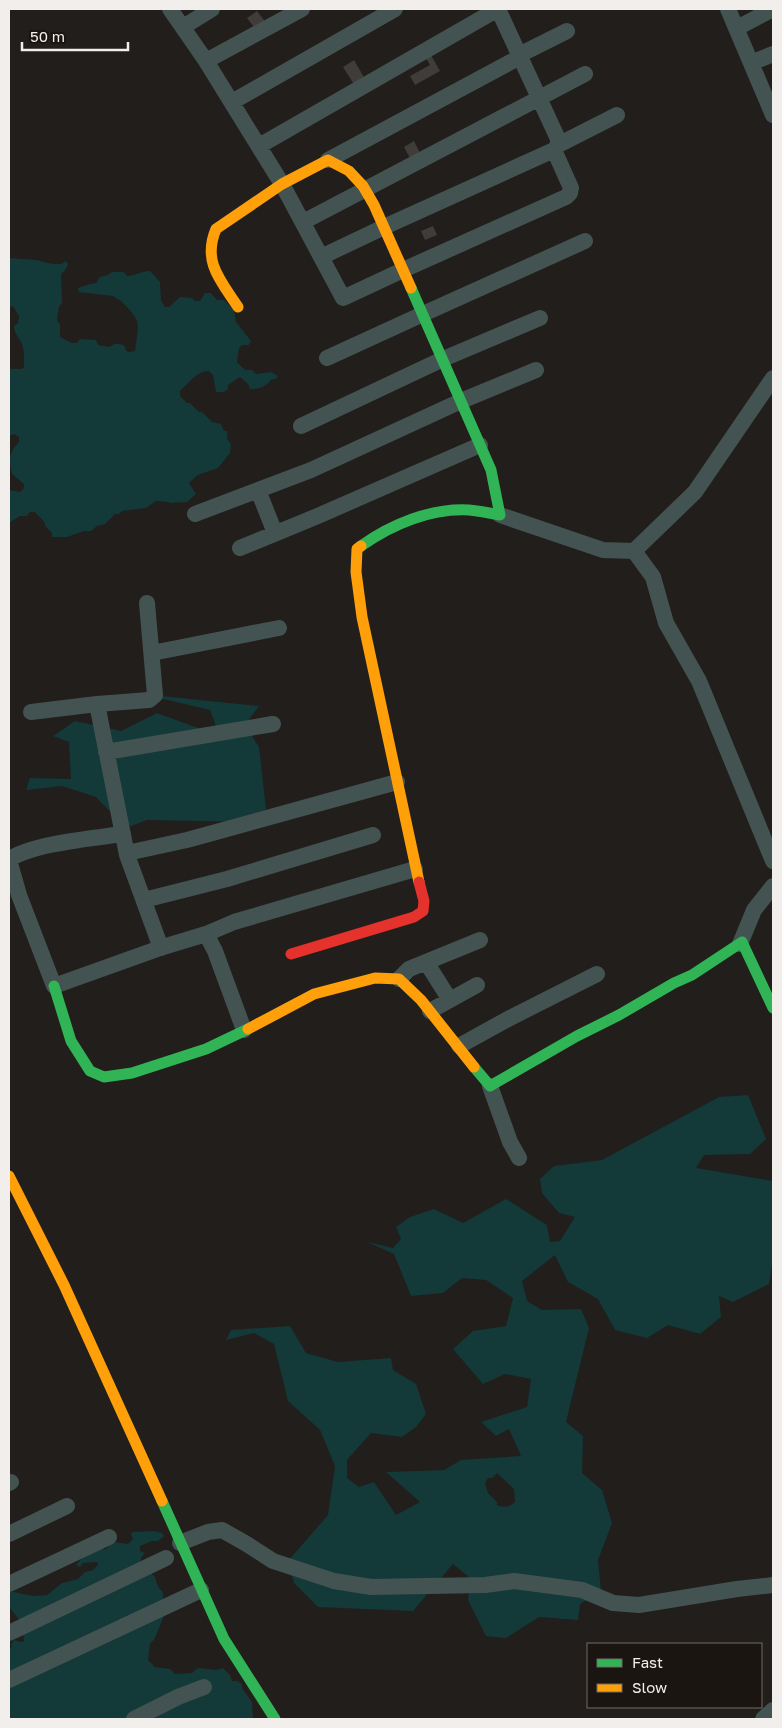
<svg xmlns="http://www.w3.org/2000/svg" width="782" height="1728" viewBox="0 0 782 1728" font-family="'Golos Text',sans-serif">
  <style>
    .water { fill: #133939; fill-rule: evenodd }
    .building { fill: #3f3c3a }
    .lines { fill: none; stroke-linecap: round; stroke-linejoin: round }
    .street { stroke: #435352; stroke-width: 16 }
    .fast { stroke: #30b455; stroke-width: 11 }
    .slow { stroke: #ff9f0a; stroke-width: 11 }
    .jam { stroke: #e5322d; stroke-width: 11 }
  </style>
  <rect width="100%" height="100%" fill="#211e1b"/>
  <path class="water" d="M9 258 36 260 53 264H61L66 261 68 264 66 269 61 274 62 303 59 307 57 320 60 324V337L72 343H77L80 339 96 340 98 345 109 347C115 343 118 343 125 346V349L128 352 135 351C139 321 142 322 120 300L117 299 113 296 79 292 78 288 90 284 96 283 100 277 108 275 112 272H124L127 276C135 276 141 271 150 271L160 282 161 300 165 307H169L180 297 192 298 195 301H200L205 293H211L217 300H224L234 310 236 322 251 341 249 345H242L239 348 237 362 245 370H252L256 374 271 372 278 376 276 379H272C265 387 261 389 250 389L248 384 240 377 228 385V389L224 392H216L213 375 209 371C197 371 189 383 180 391V396L187 403H190L199 412H202L212 422 221 424 224 431H227V438L231 445 230 453 218 468 198 475 189 483 196 494 187 502 170 503 168 502 156 501 146 508 122 511 119 514H115L105 524 97 526 91 531H84L67 537H52V533L45 526V523L35 512H30L27 516H20L9 523V490L20 492 24 488V484L12 474C9 460 8 453 19 442V437L14 434 9 436V369H22L24 367C24 359 25 350 21 342 18 336 14 333 14 326L18 323 19 316 13 306 9 307Z
    M142 694 259 706 245 725 259 747 266 809 252 822 147 820 126 828 96 797 62 786 26 790 30 778 71 779 69 742 53 736 75 721 121 731 157 713 209 732 216 726 210 710Z
    M748 1095 766 1139 750 1154 704 1155 696 1168 773 1181V1257L769 1284 733 1302 719 1296 721 1317 700 1334 668 1325 647 1338 615 1330 598 1299 568 1282 555 1255 522 1281 527 1301 542 1310 581 1309 589 1328 566 1422 583 1436 582 1473 602 1490 612 1523 598 1560 601 1591 580 1604 578 1620 539 1617 506 1638 486 1636 468 1600 470 1578 453 1564 413 1611 318 1607 294 1583 288 1561 328 1515 335 1466 320 1430 288 1401 274 1344 254 1333 226 1340 231 1330 290 1326 306 1353 338 1362 391 1358 393 1370 416 1384 426 1414 416 1427 402 1437 371 1433 347 1460V1478L359 1487 374 1482 396 1515 420 1502 386 1472 444 1470 461 1460 521 1456 509 1429 496 1436 481 1422 527 1407 531 1379 505 1374 483 1384 453 1349 473 1331 506 1326 513 1298 486 1280 462 1278 443 1293 411 1296 394 1254 367 1242 393 1248 401 1239 396 1227 410 1217 434 1209 463 1223 506 1199 547 1225 550 1242 560 1241 575 1217 559 1213 542 1193 540 1179 554 1166 602 1160 719 1097ZM497 1473 514 1489 515 1502C510 1507 503 1508 497 1505V1502L488 1493 485 1483 488 1478H492Z
    M154 1531 162 1533 164 1536 158 1541H152L140 1546V1551L145 1553 141 1558V1563L155 1577 158 1587 163 1592 164 1616 154 1640 150 1643 148 1660 155 1667 170 1669 175 1674 192 1673 198 1668 216 1670 223 1668 230 1675 232 1681H237L242 1684V1688L252 1702 253 1719H217V1718L9 1719V1650L12 1647 11 1644 14 1640 22 1642 24 1641 21 1622 9 1607V1591L33 1596 47 1595 62 1583 78 1579 85 1572 93 1570 98 1565 97 1562 83 1563 80 1567 76 1565 83 1557V1550L106 1549 113 1542 128 1544 133 1539 131 1534 133 1532Z"/>
  <path class="building" d="M257 11 267 24 257 31 247 18Z
    M431 55 440 71 415 85 410 76 430 65 426 58Z
    M354 60 365 79 355 86 343 67Z
    M414 141 422 157 412 162 404 147Z
    M433 226 437 235 425 240 421 231Z"/>
  <g class="lines">
    <path class="street" d="M170 9 206 61 282 184 343 298 403 270 566 197 570 193 571 188 554 150
      M728 9 773 115
      M183 27 212 9
      M737 28 773 9
      M519 55 567 31
      M206 61 302 9
      M751 63 773 54
      M232 102 395 9
      M558 145 617 115
      M259 146 498 9
      M328 160 520 57
      M303 222 585 74
      M321 257 384 227 554 150 558 145V139L498 9H499
      M327 358 423 314 585 241
      M301 426 443 359 540 318
      M258 490 275 533
      M195 514 311 470 461 401 536 370
      M500 515 603 550 634 551 695 492 773 378
      M240 548 320 515 480 445
      M634 551 653 577 666 623 699 681 773 861
      M152 653 279 628
      M97 704 149 700 155 695 147 603
      M31 712 97 704 127 855 161 948
      M106 752 273 724
      M127 853 187 840 397 782
      M9 860C29 844 95 838 123 834
      M9 866 11 867 19 895 54 986 163 947 206 934 234 922 415 869
      M144 900 227 879 373 835
      M206 934 215 951 244 1030
      M740 944 754 910 773 886
      M426 962 450 1000
      M399 979 409 969 480 940
      M430 1011 477 985
      M459 1046 508 1019 597 974
      M490 1086 510 1142 519 1158
      M9 1483 11 1482
      M9 1534 67 1506
      M180 1543 208 1532 222 1530 245 1543 273 1561 334 1581 371 1587 485 1585 514 1581 582 1590 613 1603 639 1605 737 1589 773 1585
      M9 1584 109 1537
      M9 1633 166 1558
      M9 1680 201 1590
      M134 1719 178 1697 204 1687
      M763 1719 773 1710"/>
    <path class="fast" d="M361 546C392 524 431 508 469 510 480 511 490 513 500 515L491 470 411 288
      M54 986 71 1041 90 1071 104 1077 132 1073 206 1049 248 1029
      M474 1067 490 1086 577 1036 619 1015 674 983 692 975 742 942 773 1008
      M162 1501 224 1639 275 1719"/>
    <path class="slow" d="M238 307C221 281 202 262 216 229L282 184 328 160 349 171 363 186 374 205 411 288
      M361 546 357 549 356 572 362 617 419 882
      M248 1029 314 994 375 978 399 979 421 1000 474 1067
      M9 1176 64 1285 162 1501"/>
    <path class="jam" d="M291 954 414 917 423 911 424 901 419 882"/>
  </g>
  <rect width="782" height="1728" fill="none" stroke="#f2eeeb" stroke-width="20"/>
  <rect x="587" y="1643" width="175" height="65" fill="#1a1510" stroke="#706c68"/>
  <rect x="597" y="1659" width="25" height="8" fill="#30b455" stroke="#706c68"/>
  <text x="632" y="1668" font-size="15" fill="#f2eeeb">Fast</text>
  <rect x="597" y="1684" width="25" height="8" fill="#ff9f0a" stroke="#706c68"/>
  <text x="632" y="1693" font-size="15" fill="#f2eeeb">Slow</text>
  <path d="M22 42v8h106v-8" fill="none" stroke="#f2eeeb" stroke-width="2.5"/>
  <text x="30" y="42" font-size="15" fill="#f2eeeb" stroke="#1a1510" stroke-width="4" paint-order="stroke">50 m</text>
</svg>
